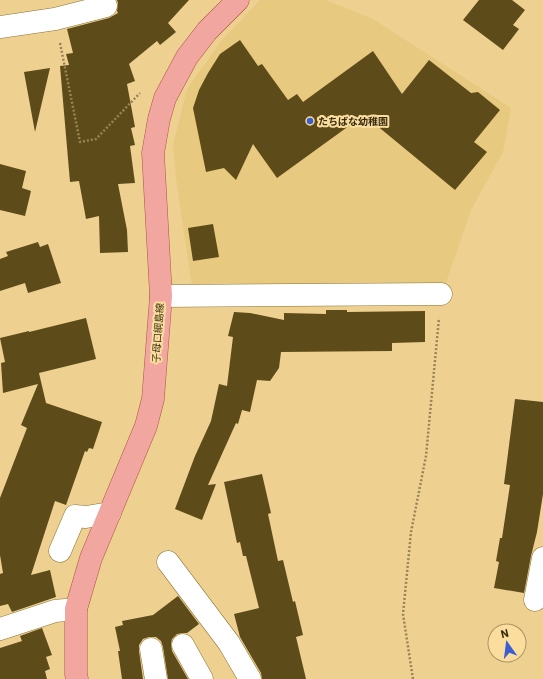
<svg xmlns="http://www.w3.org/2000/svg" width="543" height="679" viewBox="0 0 543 679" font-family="'IBM Plex Sans','Noto Sans JP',sans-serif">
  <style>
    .built { fill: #e8c980 }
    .building { fill: #5e4b1a }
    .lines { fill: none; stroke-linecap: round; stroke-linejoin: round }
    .minor-casing { stroke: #8c7232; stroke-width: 23 }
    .major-casing { stroke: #a54; stroke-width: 23 }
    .path { stroke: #988355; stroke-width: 2.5; stroke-dasharray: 2 2; stroke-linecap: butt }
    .minor { stroke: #fff; stroke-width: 22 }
    .major { stroke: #f2a6a0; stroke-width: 22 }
    .poi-dot { fill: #3c5ed0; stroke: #fbde9d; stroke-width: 1.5 }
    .labels { text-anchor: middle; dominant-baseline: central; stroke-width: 4; stroke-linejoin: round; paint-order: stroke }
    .poi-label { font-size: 10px; font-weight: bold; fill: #362b11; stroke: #fbde9d; text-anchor: start }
    .street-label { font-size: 10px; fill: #362b11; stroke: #fbde9d }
  </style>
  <rect width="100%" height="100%" fill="#eed191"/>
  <path class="built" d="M260 0H326L373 19 511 108 503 152 471 210 446 283 192 286 176 179 173 145 187 89 222 40Z"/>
  <path class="building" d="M117 0H189L168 23 176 32 160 45 157 41 129 64 135 81 127 84 135 127 131 128 135 145 130 146 135 183 118 184 127 230 128 252 100 253 99 216 86 219 79 181 70 182 60 66 69 65 66 54 73 53 67 29 109 18 118 13 117 11 118 3Z
    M479 0H512L525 10 513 25 519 29 503 50 463 20Z
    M240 40 258 66 262 64 288 100 297 94 303 102 373 51 402 94 429 60 471 93 478 92 500 110 474 142 487 152 455 190 364 115 277 178 253 144 236 180 224 168 206 172 193 108 199 90 208 73 220 54Z
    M50 68 35 132 24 72Z
    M0 164 26 171 22 188 31 191 25 216 0 210Z
    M213 224 219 257 193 261 188 228Z
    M38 242 40 247 48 244 61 283 28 293 25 283 0 291V259L8 256 6 252Z
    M326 310H347V312L425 311V342L392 343V351L281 352 279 368 270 381 257 380 250 412 242 410 238 424 236 423 208 485 216 484 202 520 175 509 195 456 211 421 219 384 227 386 233 337 228 336 234 312 250 313 284 320V313L326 314Z
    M86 318 96 359 39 373 46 403 102 422 93 449 89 448 87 452 85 451 66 505 55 501 31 575 50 570 56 597 12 612 8 604 0 606V574L3 573 0 555V498L27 428 21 425 38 384 3 393 1 363 5 362 0 338 29 331V332Z
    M515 399 543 402V494L537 532 531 556 524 593 494 588 499 562 496 561 500 538H502L510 485 504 484Z
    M262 474 271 513 268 514 278 561 283 560 293 602 295 601 303 635 296 637 306 679H262L261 673 240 637 234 614 259 608 246 556H243L240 542 237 543 224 482Z
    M178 596 199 624 187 633H183L177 634 172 639 171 644 172 651 188 679H168L163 647 161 641 156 637H149L143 639 139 645V651L143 679H122L118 651H120L115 627 123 625 122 621 153 615Z
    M42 628 52 655 46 657 50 669 45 671 47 679H0V648L22 641 20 636Z"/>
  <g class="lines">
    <g class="minor-casing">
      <path id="minor" d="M0 27 55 19 106 6
        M161 296 441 294
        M60 551 75 516 86 517 110 513
        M168 562 229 643 250 679
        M535 600 543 558
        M0 629 55 611 76 609
        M183 645 202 679
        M151 649 156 679"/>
    </g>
    <g class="major-casing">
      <path id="major" d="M77 679 76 674V609L91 558 146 426 153 399 161 296 153 153 159 119 165 98 187 57 207 31 238 0"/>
    </g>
    <path class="path" d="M60 43 80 142 96 139 140 93
      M413 679 403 614 411 532 426 456 439 318"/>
    <use href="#minor" class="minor"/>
    <use href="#major" class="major"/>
  </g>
  <circle class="poi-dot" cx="310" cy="121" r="4"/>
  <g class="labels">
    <g class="poi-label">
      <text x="318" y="121">たちばな幼稚園</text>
    </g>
    <g class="street-label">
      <text transform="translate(158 333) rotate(-86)">子母口綱島線</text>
    </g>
  </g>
  <g transform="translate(507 643) rotate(346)"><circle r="19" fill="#fbde9d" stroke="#ac9665"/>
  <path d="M0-3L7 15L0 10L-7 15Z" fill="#3c5ed0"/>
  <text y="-6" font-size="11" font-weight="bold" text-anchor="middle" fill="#362b11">N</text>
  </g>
</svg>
